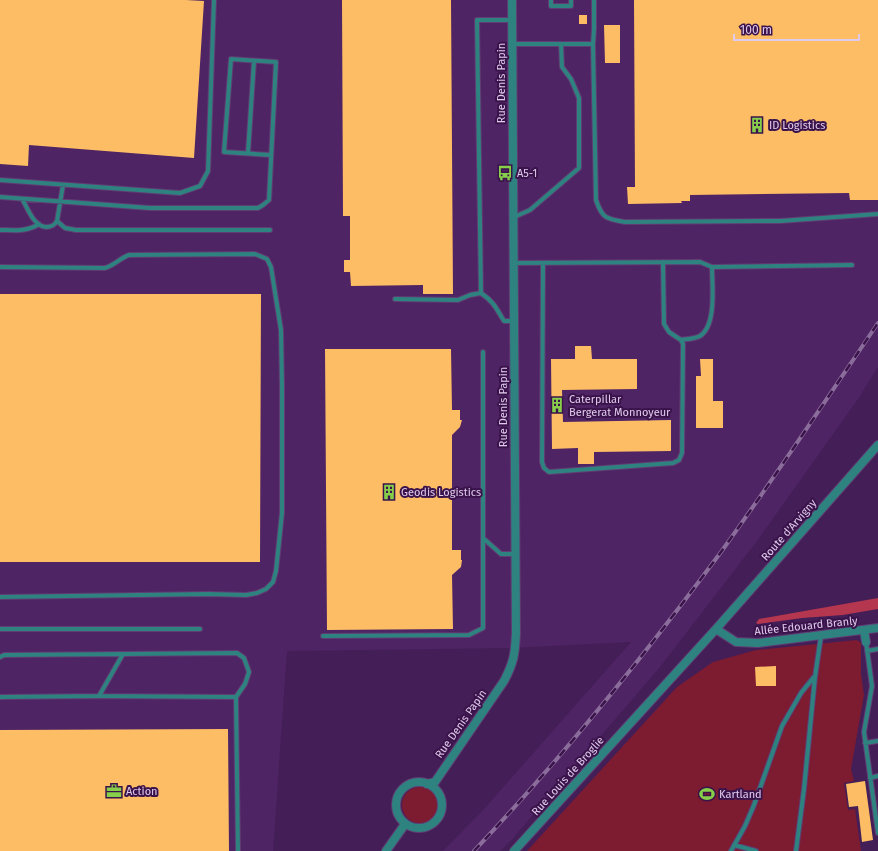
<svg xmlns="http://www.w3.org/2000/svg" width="878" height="851" viewBox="0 0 878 851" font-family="'Fira Sans',sans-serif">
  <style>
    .built { fill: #4f2464 }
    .green { fill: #7d1b31 }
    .forest { fill: #b4374f }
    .building { fill: #fdbd65 }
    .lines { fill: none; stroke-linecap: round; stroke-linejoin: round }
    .service-casing { stroke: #603d72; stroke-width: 6 }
    .minor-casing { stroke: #603d72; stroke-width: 10 }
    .service { stroke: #2e8280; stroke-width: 4 }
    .minor { stroke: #2e8280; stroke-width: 8 }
    .rail-casing { stroke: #8b6d9b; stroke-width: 4 }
    .rail { stroke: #3a134b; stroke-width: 2.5; stroke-dasharray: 8; stroke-linecap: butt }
    .labels { text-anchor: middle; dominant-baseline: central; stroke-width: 4; stroke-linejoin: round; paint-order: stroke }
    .street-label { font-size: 11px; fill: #e0caec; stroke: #3a134b }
    .poi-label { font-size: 11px; fill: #e0caec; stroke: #3a134b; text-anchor: start }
  </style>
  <rect width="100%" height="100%" fill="#441e57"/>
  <path class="built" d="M0 0H878V367L858 399 757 541 660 667 514 837 500 851H443L485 808 631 642 511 648 287 651 273 851H0Z"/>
  <path class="green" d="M857 640 861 643V674L864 695 851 769 854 781 844 783 848 810 855 809 861 851H527L677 687 713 662 756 650Z
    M402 805a18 18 0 1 1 36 0a18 18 0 1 1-36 0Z"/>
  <path class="forest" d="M878 598V609L843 615 802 618 758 624 756 623 759 619Z"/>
  <path class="building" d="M0 0H186L204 1 194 158 29 145 28 166 0 164Z
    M342 0H451L453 294H423V285L351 286 350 272H344V260H350V216H343Z
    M634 0H878V200H850L849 193 690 195V201H681L682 203 628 204 627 187H635Z
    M579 15H587V24H579Z
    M604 25H620V63H605Z
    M0 294H261L260 562H0Z
    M575 346H591L592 359H637V389L562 390 563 422 671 420V451L594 452V464H578V448L552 449 551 359H575Z
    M325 349H451L452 410H460V420H462L460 427 452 435V550H461V560H462L461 567 452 575 453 629 327 630Z
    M700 359H713V401H723V428H696V376H701Z
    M776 666V686H756L755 667Z
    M228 729 229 851H0V730Z
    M865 781 873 840 862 842 858 806 849 807 846 784Z"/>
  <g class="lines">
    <g class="service-casing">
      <path id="service" d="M551 0V6H571V0
        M594 0V29L593 44 596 200C602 218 606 219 625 222L780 221 878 214
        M512 20H477L481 293C494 302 496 308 504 321H514
        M512 44H593
        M248 153 254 61
        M0 180 180 193 200 186 208 171 214 0
        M0 197 150 208H258L263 205 269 200 276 62 231 59 224 152 271 155
        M22 199C28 208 33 226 46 227 51 227 54 226 57 221L63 185
        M514 217 530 210 579 168V98L571 79 562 67 561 44
        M57 221 65 228 76 230H270
        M0 230C13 230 27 232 39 224
        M514 263 700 262 712 267 852 265
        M543 263 542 462 544 468 549 472 673 463 679 460 682 453 683 344 681 340 669 332 664 324 663 262
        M0 267 105 268C115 265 120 258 129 255L255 254 267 259 271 267 281 330 282 385V513L276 571 273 582 266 589 257 593 246 595 208 594 0 597
        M395 299 458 300 470 295 481 293
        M681 340C687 339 694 339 700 336 717 325 712 285 712 267
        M483 538 501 554H515
        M0 629H200
        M323 636 469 635 483 628V352
        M866 642 872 686 864 732 878 833
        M867 651 878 649
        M0 657 4 655 123 654
        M99 696 123 654 237 653 244 658 249 672 245 684 236 697 238 851
        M0 697 99 696 236 697
        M865 743 878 741
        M870 778 878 776
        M734 845 756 851
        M731 851 745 826 754 805 782 726 801 693 814 677
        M796 851 804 789 815 677 821 636"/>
    </g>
    <g class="minor-casing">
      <path id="minor" d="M716 629 736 642 758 643 878 628
        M864 630 866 642
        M396 805a23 23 0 1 1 46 0a23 23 0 1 1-46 0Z
        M427 784 435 782 504 681C514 662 515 654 516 633L512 0
        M386 851 403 827 405 823
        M514 851 716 629 878 445"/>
    </g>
    <use href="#service" class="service"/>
    <use href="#minor" class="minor"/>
    <g class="rail-casing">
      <path id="rail" d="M474 851C563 757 644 656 721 552 775 477 826 400 878 323"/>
    </g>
    <use href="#rail" class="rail"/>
  </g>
  <defs>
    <g id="building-bare" transform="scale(1.2)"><path d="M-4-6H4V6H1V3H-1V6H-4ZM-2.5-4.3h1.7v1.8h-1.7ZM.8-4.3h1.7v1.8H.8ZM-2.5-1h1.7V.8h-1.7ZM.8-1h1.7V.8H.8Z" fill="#87cf4a" stroke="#3a134b" stroke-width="2.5" paint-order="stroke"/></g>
    <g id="bus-bare" transform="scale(1.2)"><path d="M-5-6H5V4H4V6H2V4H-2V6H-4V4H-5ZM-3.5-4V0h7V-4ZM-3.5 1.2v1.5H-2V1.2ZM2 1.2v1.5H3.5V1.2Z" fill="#87cf4a" stroke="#3a134b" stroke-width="2.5" paint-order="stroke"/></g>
    <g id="office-bare" transform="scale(1.2)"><path d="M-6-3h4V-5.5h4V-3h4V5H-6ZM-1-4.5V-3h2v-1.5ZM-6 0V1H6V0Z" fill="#87cf4a" stroke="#3a134b" stroke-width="2.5" paint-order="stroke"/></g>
    <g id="stadium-bare" transform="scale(1.2)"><path d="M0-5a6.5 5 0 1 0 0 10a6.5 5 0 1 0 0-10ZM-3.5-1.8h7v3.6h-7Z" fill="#87cf4a" stroke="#3a134b" stroke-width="2.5" paint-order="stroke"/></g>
  </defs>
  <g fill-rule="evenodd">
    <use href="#building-bare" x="757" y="125"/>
    <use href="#bus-bare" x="505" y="173"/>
    <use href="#building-bare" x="557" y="405"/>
    <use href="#building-bare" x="389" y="492"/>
    <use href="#office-bare" x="114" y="791"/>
    <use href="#stadium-bare" x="707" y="794"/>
  </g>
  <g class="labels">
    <g class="street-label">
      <text transform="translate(501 83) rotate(-90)">Rue Denis Papin</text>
      <text transform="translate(503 407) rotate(-90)">Rue Denis Papin</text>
      <text transform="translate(789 530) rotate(-49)">Route d'Arvigny</text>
      <text transform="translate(806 626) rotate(-6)">Allée Edouard Branly</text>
      <text transform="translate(461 724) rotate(-55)">Rue Denis Papin</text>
      <text transform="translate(568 776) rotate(-48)">Rue Louis de Broglie</text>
    </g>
    <g class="poi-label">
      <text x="769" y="125">ID Logistics</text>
      <text x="517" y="173">A5-1</text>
      <text x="569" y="399">Caterpillar<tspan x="569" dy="13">Bergerat Monnoyeur</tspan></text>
      <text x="401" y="492">Geodis Logistics</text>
      <text x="126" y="791">Action</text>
      <text x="719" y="794">Kartland</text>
    </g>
  </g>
  <path d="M734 34v6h125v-6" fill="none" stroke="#e0caec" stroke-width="2"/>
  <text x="740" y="34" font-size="12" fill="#e0caec" stroke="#3a134b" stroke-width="3" paint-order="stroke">100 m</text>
</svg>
